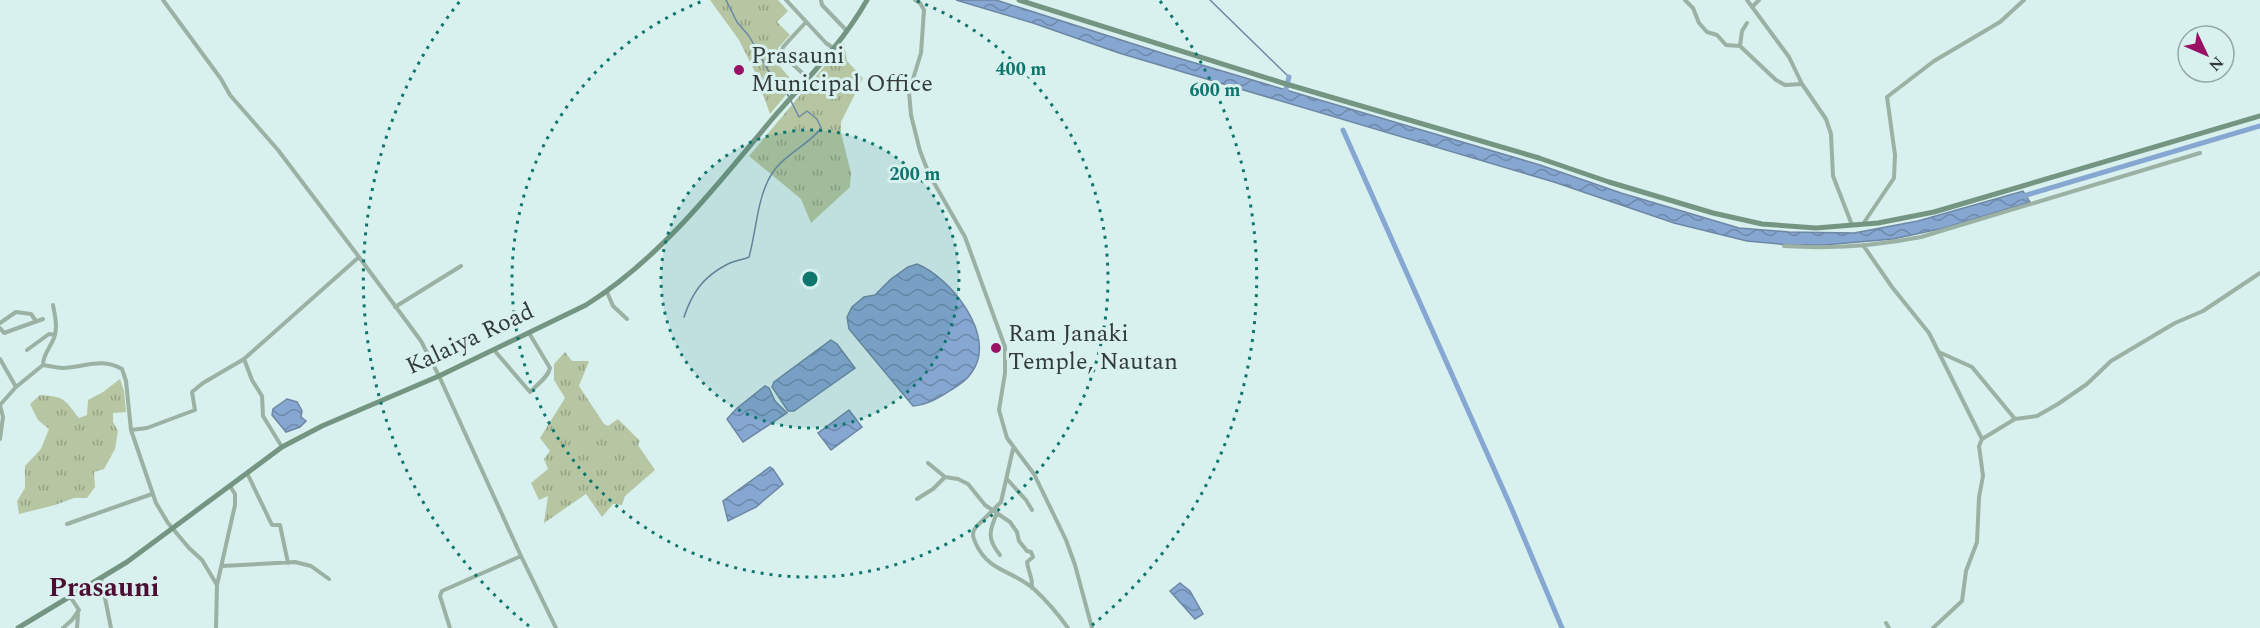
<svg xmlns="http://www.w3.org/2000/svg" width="2260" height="628" viewBox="0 0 2260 628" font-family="Spectral,serif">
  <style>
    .grass { fill: url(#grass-tufts) }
    .water { fill: url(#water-waves); stroke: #6d87a4; stroke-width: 1.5 }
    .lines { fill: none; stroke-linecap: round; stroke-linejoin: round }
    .stream { stroke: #6d87a4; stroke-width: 1.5 }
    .canal { stroke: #86a7d1; stroke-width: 5 }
    .minor { stroke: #9ab1a3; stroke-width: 4 }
    .secondary { stroke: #739581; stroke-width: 5 }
    .ring { fill: none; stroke: #0f766e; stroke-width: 3; stroke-dasharray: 3 6 }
    .poi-dot { fill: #991165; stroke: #d8f0ee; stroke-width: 2 }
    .labels { text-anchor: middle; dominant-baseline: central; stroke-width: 6; stroke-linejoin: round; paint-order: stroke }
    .poi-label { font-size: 24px; fill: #333c3b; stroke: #d8f0ee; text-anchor: start }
    .street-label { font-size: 24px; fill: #333c3b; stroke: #d8f0ee }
    .quarter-label { font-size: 27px; font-weight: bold; fill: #4c0e32; stroke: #d8f0ee }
    .centre { fill: #0f766e; stroke: #d8f0ee; stroke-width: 3 }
    .ring-label { font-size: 18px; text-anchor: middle; font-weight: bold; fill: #0f766e; stroke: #d8f0ee; stroke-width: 6; stroke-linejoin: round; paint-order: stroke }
  </style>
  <defs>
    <pattern id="grass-tufts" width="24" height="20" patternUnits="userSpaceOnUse" patternTransform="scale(1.5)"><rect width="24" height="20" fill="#b6c6a2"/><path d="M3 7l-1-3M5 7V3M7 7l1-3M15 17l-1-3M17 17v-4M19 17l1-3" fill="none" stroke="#95a285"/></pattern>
    <pattern id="water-waves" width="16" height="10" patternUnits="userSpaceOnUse" patternTransform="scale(1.5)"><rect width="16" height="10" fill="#86a7d1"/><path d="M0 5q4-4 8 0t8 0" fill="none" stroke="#6e89ab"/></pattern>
  </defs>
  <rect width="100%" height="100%" fill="#d8f0ee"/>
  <path class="grass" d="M710 0H778L788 11 777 22 790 35 778 48 777 63 795 84 770 114 755 72 739 40Z
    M844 43 847 61 863 78 841 122V133L851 173 850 187 811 223 801 199 749 156Z
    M565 352 572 361H589L579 386 604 424 608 426 618 419 640 441 638 445 655 470 625 496 622 505 613 504 602 517 586 494 544 523 548 496 539 500 531 483 548 469 544 459 550 451 540 438 565 398 554 380V364Z
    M120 379 124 391 126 412 113 413V422L118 431 115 449 104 469 94 472 95 487 87 498H74L55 505 19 514 17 501 25 488V466L41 449 49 429 38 420 30 404 40 395C66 397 64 399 79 418L87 415 88 400 103 392Z"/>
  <path class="water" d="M956 0H996L1168 55 1540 165 1621 193 1739 228 1789 232 1854 233 1918 221 2023 191 2030 202 1944 228 1893 239 1824 245H1790L1747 241 1674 223 1554 182 1119 53 1033 23Z
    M917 264C950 277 998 336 972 372 967 380 959 385 951 390 939 398 927 405 913 406L849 329 847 317 852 307 864 297 875 295 891 279 908 267Z
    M831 340 837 344 855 368 794 411H788L772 387 774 382Z
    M765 386 769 388 775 401 787 413 743 442 727 419 736 409Z
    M287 399 297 402 302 411 301 417 306 421 300 427 286 432 272 415 273 409Z
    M849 410 862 427 831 450 818 433Z
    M770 467 773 469 783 484 756 507 728 521 723 501Z
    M1180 583 1190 591 1203 614 1195 619 1170 591Z"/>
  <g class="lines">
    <path class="stream" d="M726 0 737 22 749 36 776 84 786 92 789 97
      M1210 0 1289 77
      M684 317C692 293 703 277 726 265 733 261 742 260 749 257 757 229 757 191 776 168 789 152 812 142 821 128L817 119 807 111 799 117 791 101"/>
    <path class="canal" d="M1285 93 1289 77
      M1343 130 1511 507 1562 628
      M2020 197 2260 126"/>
    <path class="minor" d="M163 0 221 79 230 95 278 150 359 257
      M786 0 826 43 833 48
      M821 0 822 5 847 31
      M915 0 920 3 924 10 921 53 909 92 911 115 920 151 929 174 965 237 1005 347V373L999 410 1007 438 1034 474 1066 540 1075 565 1092 628
      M1685 0 1693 8 1699 23 1707 32 1717 35 1726 45 1740 46 1776 80 1785 85 1802 84
      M1747 0 1789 57 1802 84 1826 119 1831 134 1833 176 1852 225
      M1752 7 1759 0
      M806 22 783 47 781 54 808 78
      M1740 46 1742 31 1747 23
      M1863 224 1894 178 1895 155 1887 97 1934 61 2000 22 2024 0
      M1863 245 1892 287 1929 333 1982 439
      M1784 246C1830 249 1876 246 1921 237L2200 153
      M607 292 613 306 627 319
      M395 307 461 266
      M0 323 16 312 31 314 36 321
      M0 328 4 333 43 319
      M27 350 49 334 55 335
      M494 350 530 392C536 385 548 378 550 368L529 333
      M1941 353 1972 367 2015 419
      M0 359 16 387
      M244 359 252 380 262 396 263 416 282 447
      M43 365C43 354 50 348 54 338 58 327 55 316 53 305
      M131 430 147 428 195 410 192 392 203 383 244 359 359 257 421 341 439 376 521 556 556 628
      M0 439 3 417 0 405 16 387 43 365C50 366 57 368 63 368 85 367 102 357 122 369L126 381 131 430 156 503 168 523 189 548 202 560 217 585
      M1013 449 1001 502 976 527C971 533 973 537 976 544 989 572 1012 570 1034 589 1047 601 1058 614 1068 628
      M928 463 945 477 958 479 968 484 985 505 1010 522 1017 532 1019 541 1027 551 1031 552 1033 557 1027 562C1028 572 1033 577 1032 588
      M247 473 272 525H280L288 563
      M1007 479 1026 500 1032 510
      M917 499 933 489 945 477
      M997 513C989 531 987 539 1000 555
      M67 524 152 494
      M222 566 295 562 311 566 329 579
      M101 578 111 628
      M1886 623 1889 628
      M63 628 72 620 79 610 71 598
      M77 628 78 614
      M216 628 217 585 235 505V494L230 486
      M450 628 440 596 442 591 521 556
      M1933 628 1962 601 1966 571 1977 542 1979 497 1983 476 1979 446 1982 439 2015 419 2037 416 2058 404 2087 384 2111 361 2175 323 2203 311 2260 273"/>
    <path class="secondary" d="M1019 0 1286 84 1539 158 1609 182 1713 213 1762 224 1816 228 1878 223 1934 212 2260 116
      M18 628 127 562 282 447 322 426 439 376 586 305C661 258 717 185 773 118 806 80 842 44 867 0"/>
  </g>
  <circle cx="810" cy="279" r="149" fill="#0f766e" fill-opacity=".12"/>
  <g class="ring">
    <circle cx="810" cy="279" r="149"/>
    <path d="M917 1A298 298 0 1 1 703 1"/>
    <path d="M529 626A447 447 0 0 1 460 1M1160 1A447 447 0 0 1 1091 626"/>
  </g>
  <g class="poi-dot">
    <circle cx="739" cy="70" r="6"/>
    <circle cx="996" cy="348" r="6"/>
  </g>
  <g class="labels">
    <g class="poi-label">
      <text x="751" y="56">Prasauni<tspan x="751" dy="28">Municipal Office</tspan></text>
      <text x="1008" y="334">Ram Janaki<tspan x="1008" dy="28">Temple, Nautan</tspan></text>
    </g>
    <g class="street-label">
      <text transform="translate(470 339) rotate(-25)">Kalaiya Road</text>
    </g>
    <g class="quarter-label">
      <text x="104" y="588">Prasauni</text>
    </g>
  </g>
  <circle cx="810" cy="279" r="9" class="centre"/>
  <g class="ring-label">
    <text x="1021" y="75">400 m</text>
    <text x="1215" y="96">600 m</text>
    <text x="915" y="180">200 m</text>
  </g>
  <g transform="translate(2206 54) rotate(134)"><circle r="28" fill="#d8f0ee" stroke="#96a8a6" stroke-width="1.5"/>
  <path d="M0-4.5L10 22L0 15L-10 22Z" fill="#991165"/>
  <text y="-9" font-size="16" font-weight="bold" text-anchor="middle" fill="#333c3b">N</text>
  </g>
</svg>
